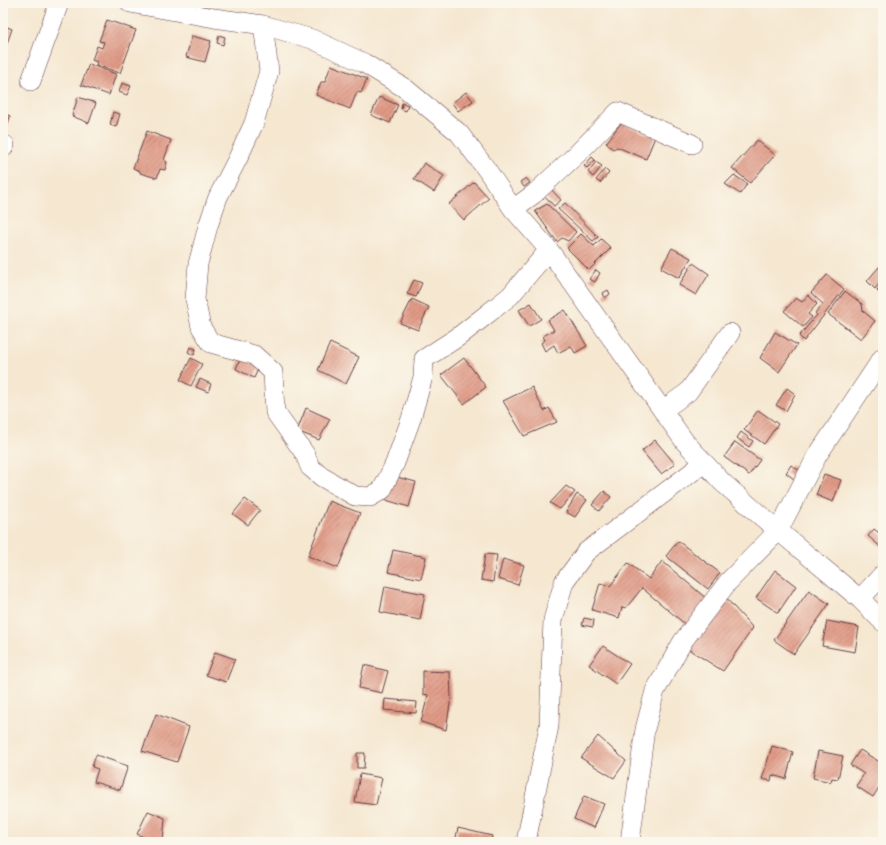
<svg xmlns="http://www.w3.org/2000/svg" width="886" height="845" viewBox="0 0 886 845" font-family="'Patrick Hand',sans-serif">
  <style>
    .building { fill: url(#building-hatch) }
    .lines { fill: none; stroke-linecap: round; stroke-linejoin: round }
    .minor-casing { stroke: #643d44; stroke-width: 20 }
    .minor { stroke: #fff; stroke-width: 19 }
  </style>
  <defs>
    <pattern id="building-hatch" width="6" height="6" patternUnits="userSpaceOnUse"><rect width="6" height="6" fill="#e19b87"/><path d="M-1 1l2-2M0 6l6-6M5 7l2-2" fill="none" stroke="#b87e6f"/></pattern>
  </defs>
  <rect width="100%" height="100%" fill="#fbf7ec"/>
  <filter id="ink" filterUnits="userSpaceOnUse"><feTurbulence type="fractalNoise" baseFrequency=".025" numOctaves="2"/><feDisplacementMap in="SourceGraphic" scale="8" xChannelSelector="R" yChannelSelector="G"/><feConvolveMatrix kernelMatrix="1 2 1 2 8 2 1 2 1" color-interpolation-filters="sRGB"/></filter>
  <filter id="wash" filterUnits="userSpaceOnUse"><feTurbulence type="fractalNoise" baseFrequency=".012" numOctaves="4" result="noise"/><feDisplacementMap in="SourceGraphic" scale="16" xChannelSelector="R" yChannelSelector="G"/><feGaussianBlur stdDeviation="0.9" result="paint"/><feColorMatrix in="noise" values="0 0 0 0 0 0 0 0 0 0 0 0 0 0 0 0 0 1.4 0 .05"/><feComposite in="paint" operator="in"/></filter>
  <g filter="url(#wash)">
    <rect width="100%" height="100%" fill="#f5e7d0"/>
    <g id="blocks">
      <path class="building" d="M107 20 136 30 120 73 96 65 97 62 92 60 97 46 102 48 104 42 99 41Z
        M5 26 12 29 5 49H3V29L4 30Z
        M219 35 225 37 223 45 217 43Z
        M192 36 211 41 205 62 186 57Z
        M89 64 116 74 109 95 81 85Z
        M331 65 367 79 361 93 357 92 350 109 316 95 321 82H325Z
        M122 83 131 86 127 95 119 92Z
        M466 92 473 101 458 111 452 103Z
        M78 97 96 103 89 123 72 116Z
        M379 97 398 105 390 123 371 115Z
        M402 103 408 105 406 111 401 109Z
        M113 112 120 114 116 127 110 125Z
        M3 113 10 116 5 135 3 134Z
        M621 123 655 137 646 159 617 147 613 149 606 143Z
        M147 131 171 140 164 160 167 162 165 170 160 169 157 178 140 173V171L133 168Z
        M757 140 775 155 750 183 732 168Z
        M592 157 595 160 587 168 584 166Z
        M596 162 602 166 593 177 588 172Z
        M424 163 444 176 434 192 414 179Z
        M605 169 609 173 600 183 596 180Z
        M734 175 747 184 740 194 725 184Z
        M526 178 530 183 524 187 520 182Z
        M474 182 489 198 464 220 449 204Z
        M551 189 561 200 554 206 544 195Z
        M565 203 598 237 593 241 558 209Z
        M547 204 576 232 568 241 562 238 557 242 535 211Z
        M581 234 594 246 601 239 611 248 589 270 567 248Z
        M672 248 691 258 679 278 661 268Z
        M693 263 709 274 696 295 679 285Z
        M879 267 883 270V279L875 289 867 281Z
        M596 270 600 273 595 282 589 279Z
        M827 275 844 289 804 341 799 336 817 315 815 313 823 304 811 293Z
        M414 280 422 283 416 297 407 294Z
        M883 285V296L877 291Z
        M608 290 610 294 605 298 603 293Z
        M845 291 862 304 863 311 875 321 861 339 828 314Z
        M808 295 817 304 808 314 812 317 803 327 784 311 796 298 802 302Z
        M412 299 429 307 418 330 400 323Z
        M531 303 541 319 529 326 519 310Z
        M565 310 587 346 575 353 571 346 558 353 554 345 545 351 541 343 545 340 543 336 554 330 548 320Z
        M775 332 797 345 779 372 760 358Z
        M330 343 359 357 346 384 318 370Z
        M190 347 196 349 194 355 188 352Z
        M241 357 259 367 254 378 236 369Z
        M191 358 202 364 191 386 180 380Z
        M464 358 486 387 464 404 441 375Z
        M200 379 211 384 208 392 196 387Z
        M532 387 544 411 549 408 557 422 524 436 503 401Z
        M787 388 795 394 786 411 776 405Z
        M306 408 330 419 319 440 297 431Z
        M758 410 778 424 764 444 744 430Z
        M741 432 753 441 749 447 737 438Z
        M655 440 675 464 661 474 642 451Z
        M735 442 760 460 749 475 724 457Z
        M791 465 800 471 794 479 786 473Z
        M824 474 841 480 833 502 816 495Z
        M393 476 416 482 409 507 386 500Z
        M566 486 575 492 560 509 550 503Z
        M604 491 611 497 599 511 592 505Z
        M577 494 587 500 575 517 566 512Z
        M245 499 260 510 248 525 233 514Z
        M329 501 360 513 338 568 308 556Z
        M874 529 883 536V549L868 536Z
        M678 541 720 573 708 589 666 556Z
        M393 550 426 557 421 579 388 572Z
        M485 554 497 555 493 582 481 580Z
        M503 559 524 565 518 585 498 579Z
        M662 561 708 600 686 625 642 588 626 608 622 607 619 618 592 610 600 583 610 586 628 563 649 579Z
        M775 570 796 586 778 613 756 598Z
        M385 586 425 594 420 620 380 612Z
        M809 590 829 604 794 654 774 640Z
        M724 596 753 628 723 671 688 649Z
        M584 618 594 620 593 627 582 625Z
        M827 621 859 627 855 652 822 646Z
        M603 646 630 664 616 684 589 665Z
        M215 652 235 659 226 682 206 675Z
        M364 665 388 671 382 693 359 688Z
        M423 671 450 672 451 697 446 730 421 722 428 695 423 694Z
        M385 699 417 702 416 713 384 710Z
        M156 714 189 727 177 762 142 751Z
        M598 736 626 761 614 778 581 758Z
        M772 746 793 752 786 779 772 775 771 781 762 779Z
        M860 750 883 764V781L873 797 856 786 864 774 850 765Z
        M818 751 843 756 838 779 832 778 831 782 813 778Z
        M357 753H365L364 768H357Z
        M96 755 128 766 120 790 94 782 98 769 92 767Z
        M360 774 382 778 376 805 355 802Z
        M584 796 604 804 594 828 574 819Z
        M148 811 165 818 163 842H154L137 834Z
        M458 828 492 836 491 842H455Z"/>
    </g>
  </g>
  <g filter="url(#ink)">
    <use href="#blocks" fill-opacity="0" stroke="#643d44" stroke-width="1"/>
    <g class="lines">
      <g class="minor-casing">
        <path id="minor" d="M130 3 214 18 263 25 312 39 364 63 406 89 459 133 487 170 513 209 549 250 685 442 722 482 762 517 860 599 883 622
          M263 25 269 71 254 123 238 158 218 197 208 226 198 264 195 299 201 327 211 343 254 355 273 372 275 412 305 454 310 467 322 477 355 496 370 497 382 490 395 463 411 419 423 377 424 359 458 337 481 319 510 296 549 250
          M31 81 59 3
          M3 148 5 145
          M513 209 534 194 577 154 618 112 692 144
          M663 410 688 392 730 333
          M860 599 883 574
          M526 842 549 726 553 620 564 582 586 552 704 463
          M630 842 645 729 655 691 683 641 728 582 778 531 817 456 883 357"/>
      </g>
      <use href="#minor" class="minor"/>
    </g>
  </g>
  <rect width="886" height="845" fill="none" stroke="#fbf7ec" stroke-width="16"/>
</svg>
